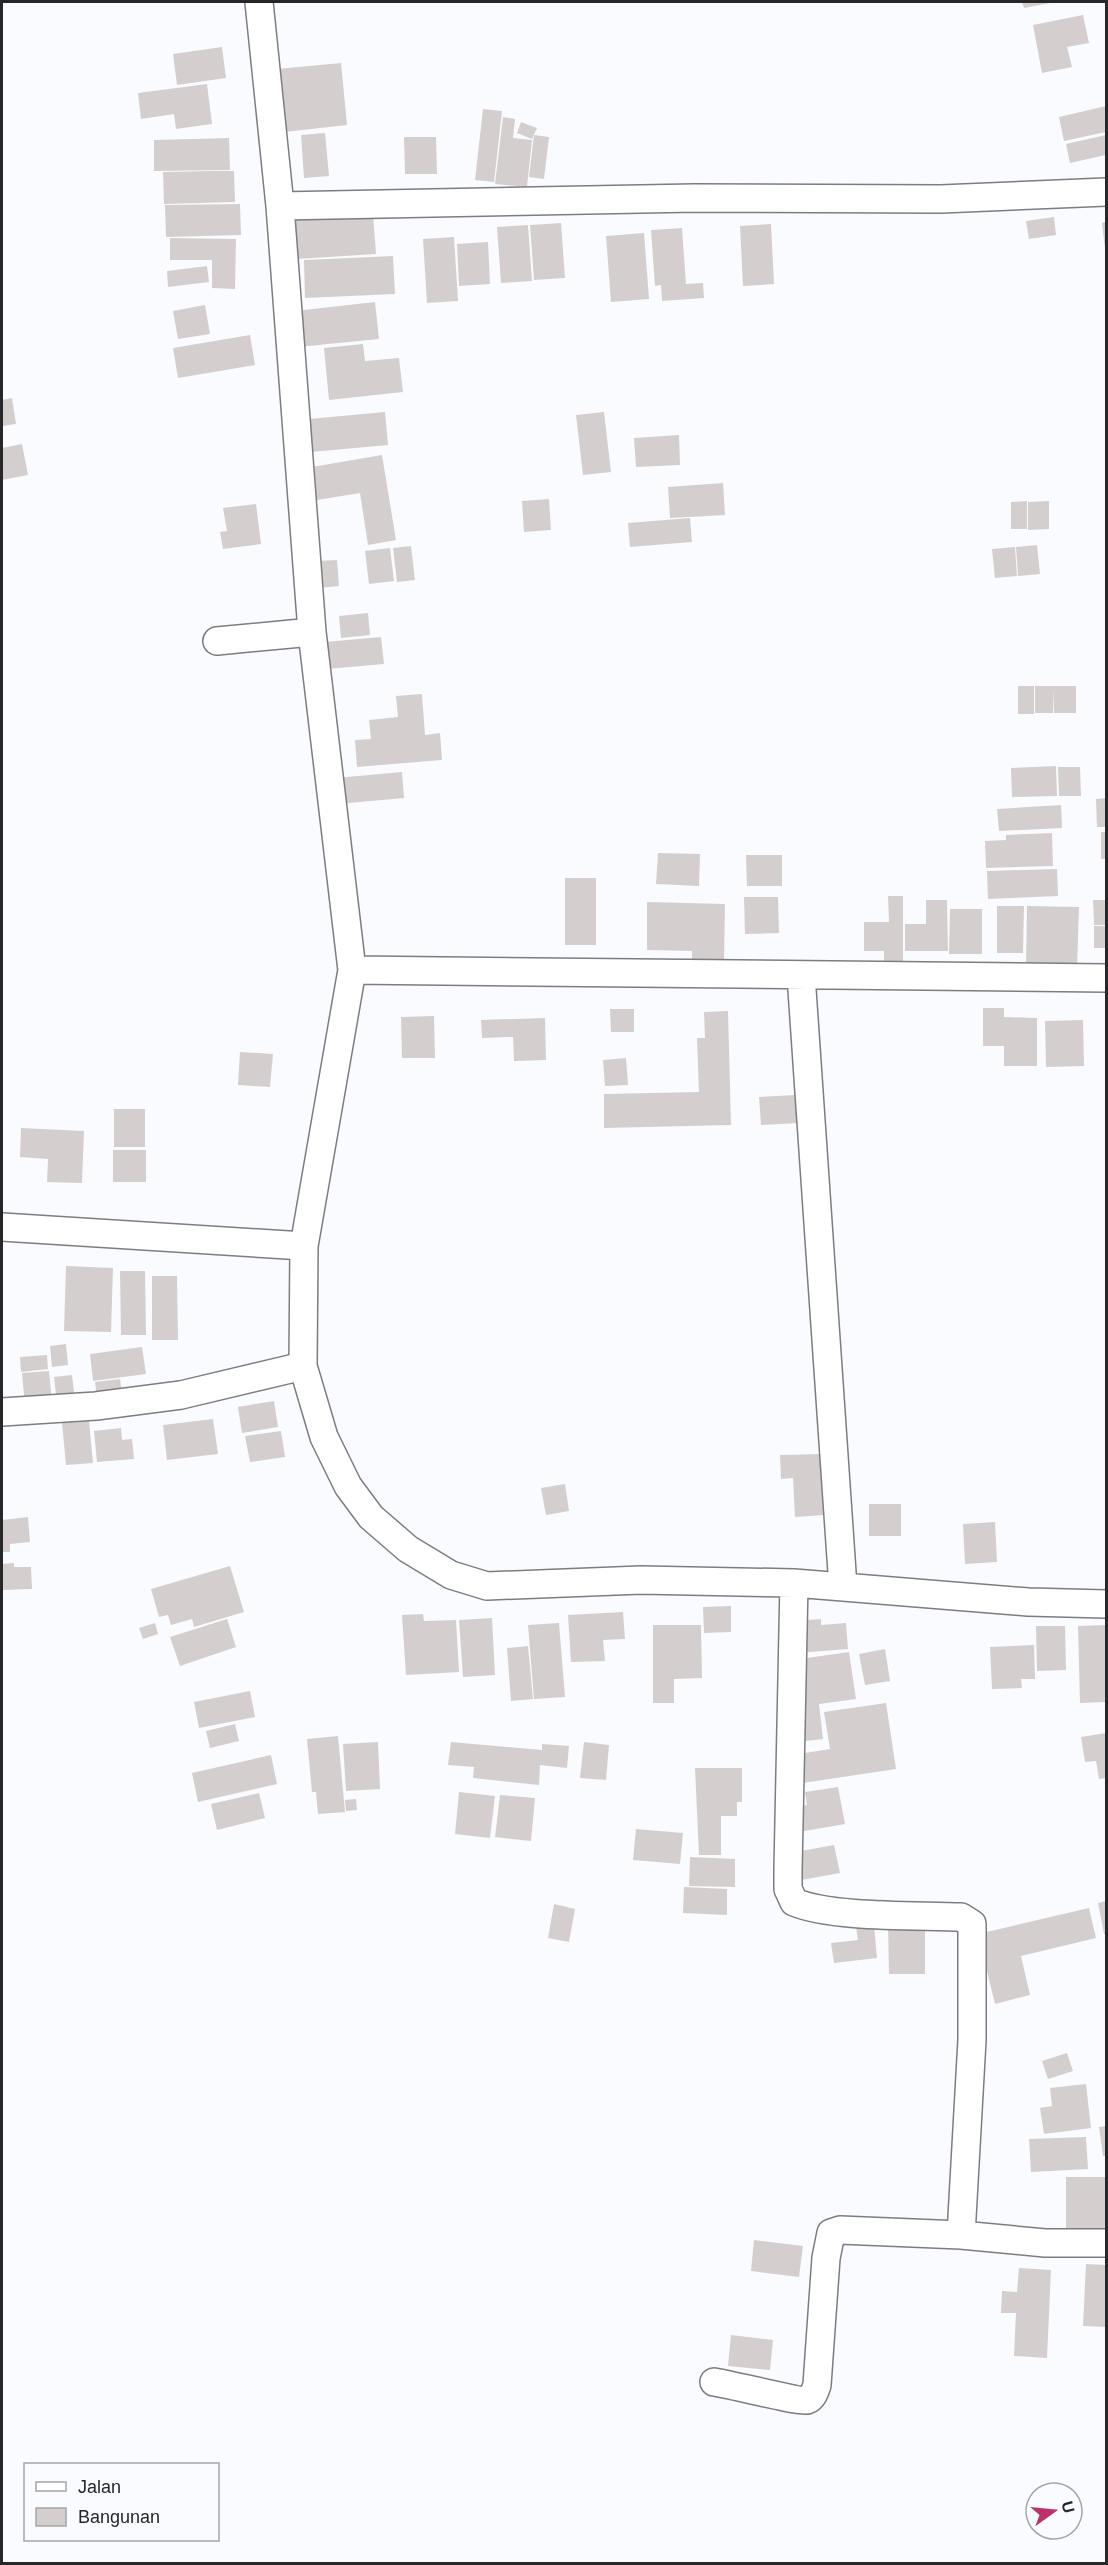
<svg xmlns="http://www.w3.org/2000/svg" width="1108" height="2565" viewBox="0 0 1108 2565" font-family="Helvetica,sans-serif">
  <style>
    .building { fill: #d4cfce }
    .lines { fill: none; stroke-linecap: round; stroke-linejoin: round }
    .minor-casing { stroke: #7c7d80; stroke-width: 30 }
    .minor { stroke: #fff; stroke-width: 27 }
  </style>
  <rect width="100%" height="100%" fill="#fafbff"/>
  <path class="building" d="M1022 2H1050V3L1024 8Z
    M1083 15 1089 43 1067 47 1072 67 1042 73 1033 25Z
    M222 47 226 78 177 85 173 54Z
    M341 63 347 125 284 132 277 69Z
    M207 84 212 124 176 129 174 114 141 119 138 93Z
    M1106 106V132L1064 141 1059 117Z
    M483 109 502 111 494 182 475 180Z
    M503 117 515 119 513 138 532 140 527 187 495 184Z
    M521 122 537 128 532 139 517 133Z
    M325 133 329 176 304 178 301 135Z
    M534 135 549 137 544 179 529 177Z
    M1106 135V155L1070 163 1066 144Z
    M404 137H436L437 174H405Z
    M229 138 230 170 154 171V140Z
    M213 171H234L235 202 164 204 163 172Z
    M240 204 241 235 166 237 165 205Z
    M373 214 376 254 297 259 295 219Z
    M1054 217 1056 235 1029 239 1026 221Z
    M1106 222V249H1105L1102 223Z
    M561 223 565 278 534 280 530 225Z
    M771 224 774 284 743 286 740 226Z
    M528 225 532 281 501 283 497 227Z
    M682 228 686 284 703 283 704 298 662 301 661 285 655 286 651 230Z
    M644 233 649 299 611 302 606 236Z
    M454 237 458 301 427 303 423 239Z
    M170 238 236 239 235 289 212 288V260H170Z
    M488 242 490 284 459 286 457 244Z
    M393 256 395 294 305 298 304 260Z
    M207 266 209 282 168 287 167 271Z
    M375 302 379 339 298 347 295 311Z
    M205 305 210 334 178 339 173 311Z
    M250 335 255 365 178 378 173 348Z
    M363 344 365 361 399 358 403 392 329 400 324 348Z
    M12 398 16 424 2 426V400Z
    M385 412 388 445 311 452 309 419Z
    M604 412 611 472 583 475 576 415Z
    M679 435 680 465 636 467 634 438Z
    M22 444 28 475 2 480V448Z
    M382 455 396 540 368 545 360 493 311 501 306 468Z
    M723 483 725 515 670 518 668 487Z
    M549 499 551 530 524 532 522 501Z
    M1027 501V529H1011V502Z
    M1049 501V529L1028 530V502Z
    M256 504 261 544 223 549 220 532 227 531 223 508Z
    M690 518 692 542 630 547 628 523Z
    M1037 545 1040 574 1018 576 1016 547Z
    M411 546 415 580 397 582 393 548Z
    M1015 547 1017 576 995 578 992 549Z
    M390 548 394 581 369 584 365 551Z
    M337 560 339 586 319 588 317 561Z
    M368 613 370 635 341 638 339 616Z
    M381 637 384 664 327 669 325 642Z
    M1018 686H1034V714H1018Z
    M1035 686H1076V713H1054V690L1053 713H1035Z
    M422 694 425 735 440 733 442 760 357 767 355 740 371 739 369 720 398 717 396 696Z
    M1056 766 1057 796 1012 797 1011 768Z
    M1058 767H1080L1081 796H1059Z
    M402 772 404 798 338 804 336 778Z
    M1106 798V827H1097L1096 799Z
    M1061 805 1062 828 999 831 997 809Z
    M1101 832H1106V859H1101Z
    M1052 833 1053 866 986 868 985 841 1006 840V835Z
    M658 853 700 854 699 886 656 884Z
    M746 855H782V886H747Z
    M1057 869 1058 896 988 899 987 871Z
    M565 878H596V945H565Z
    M888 896H903V973H884V951H864V922H889Z
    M744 897H778L779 933 745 934Z
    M926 900H947L948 951H905V924H926Z
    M1093 900H1106V925H1094Z
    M647 902 725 904 724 962H692V951L647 950Z
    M997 906H1024L1023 953H997Z
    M1027 906 1079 907 1077 968 1026 967Z
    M950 909H982V954H949Z
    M1094 926H1106V948H1094Z
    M983 1008H1004V1017L1037 1018V1066H1004V1046H983Z
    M610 1009H634V1032H611Z
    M728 1011 731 1125 604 1128V1094L699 1092 697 1038H705L704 1012Z
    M434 1016 435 1058H402L401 1017Z
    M545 1018 546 1060 514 1061 513 1037 482 1038 481 1020Z
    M1083 1020 1084 1066 1046 1067 1045 1021Z
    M240 1052 273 1054 270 1087 238 1085Z
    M626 1058 628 1085 605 1086 603 1060Z
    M796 1095 798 1123 761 1125 759 1097Z
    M114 1109H145V1147H114Z
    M21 1128 84 1131 82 1183 47 1182 48 1159 20 1157Z
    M113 1150H146V1182H113Z
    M66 1266 113 1268 111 1332 64 1331Z
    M120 1271H145L146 1335H121Z
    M152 1276H177L178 1340H152Z
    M66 1344 68 1365 52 1367 50 1346Z
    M142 1347 146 1374 93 1381 90 1354Z
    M47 1355 48 1369 21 1372 20 1357Z
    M49 1371 52 1403 25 1406 22 1373Z
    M72 1375 75 1401 57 1403 54 1377Z
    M120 1379 122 1394 97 1398 95 1382Z
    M274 1401 278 1427 242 1433 238 1407Z
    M213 1419 218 1454 167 1460 163 1425Z
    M89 1421 93 1463 66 1465 62 1423Z
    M121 1428 122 1440 132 1439 134 1459 97 1462 94 1431Z
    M281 1431 285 1457 250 1462 245 1436Z
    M821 1454 824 1515 795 1517 793 1478 781 1479 780 1455Z
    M565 1484 569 1511 546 1515 541 1488Z
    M869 1504H901V1536H869Z
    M28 1517 30 1542 10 1544V1552H2V1520Z
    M995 1522 997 1562 965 1564 963 1524Z
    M14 1563V1567H31L32 1589 2 1590V1564Z
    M230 1566 244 1612 194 1627 192 1619 171 1625 168 1615 159 1617 151 1589Z
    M731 1606V1632L704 1633 703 1607Z
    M623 1612 625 1639 603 1640 605 1661 571 1662 568 1615Z
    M423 1614 424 1621 456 1620 459 1672 406 1675 402 1615Z
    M492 1618 495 1675 463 1677 459 1620Z
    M227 1619 236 1647 180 1666 170 1637Z
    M821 1619V1625L846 1623 848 1649 797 1653 794 1621Z
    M155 1623 158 1634 143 1639 139 1628Z
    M559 1623 565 1697 534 1699 528 1625Z
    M653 1625H701L702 1678 674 1679V1703H653Z
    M1106 1625V1702L1080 1703 1078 1626Z
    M1036 1626H1065L1066 1670 1037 1671Z
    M1034 1645 1035 1679H1021L1022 1688 992 1689 990 1647Z
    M528 1646 533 1699 511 1701 507 1648Z
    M885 1649 890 1681 865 1685 859 1654Z
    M849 1652 856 1699 819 1704 823 1739 796 1742 793 1660Z
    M250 1691 255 1717 199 1728 194 1702Z
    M886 1703 896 1769 796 1784 792 1755 830 1749 824 1712Z
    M235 1724 239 1741 210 1748 206 1731Z
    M1106 1733V1778L1099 1779 1096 1761 1085 1762 1081 1737Z
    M338 1736 345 1812 318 1814 316 1792H312L307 1739Z
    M378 1742 380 1789 346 1791 343 1744Z
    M451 1742 542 1750V1744L569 1746 567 1768 540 1765 539 1785 473 1778 474 1767 448 1765Z
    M584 1742 609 1745 606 1780 580 1778Z
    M271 1755 277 1784 198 1802 192 1773Z
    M695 1768H742V1802H737V1816H721V1855H699Z
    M838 1787 845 1824 799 1832 795 1807 807 1805 805 1792Z
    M459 1792 495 1796 490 1838 455 1834Z
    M259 1793 265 1818 217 1830 211 1804Z
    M500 1795 535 1798 531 1841 495 1837Z
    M356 1799 357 1810 346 1811 345 1800Z
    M636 1829 683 1833 680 1864 633 1860Z
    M834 1845 840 1873 796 1881 790 1853Z
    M690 1857 735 1859V1887L689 1886Z
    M684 1887 727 1889V1915L683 1913Z
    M1106 1901V1934H1104L1098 1903Z
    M554 1904 575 1909 569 1942 548 1938Z
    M1089 1908 1096 1938 1021 1956 1030 1995 995 2004 978 1934Z
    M874 1925 877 1958 834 1963 831 1943 858 1940 856 1927Z
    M888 1925H925V1974H889Z
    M1067 2053 1073 2071 1048 2079 1042 2061Z
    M1086 2084 1091 2128 1044 2134 1040 2108 1052 2106 1050 2088Z
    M1106 2126V2156H1103L1099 2127Z
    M1086 2137 1088 2169 1031 2172 1029 2139Z
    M1066 2177H1106V2232L1066 2231Z
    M754 2240 803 2246 799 2277 751 2271Z
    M1086 2264 1106 2265V2327L1083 2326Z
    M1019 2268 1051 2270 1047 2358 1014 2356 1016 2313H1001L1002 2291 1017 2292Z
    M731 2335 773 2340 770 2370 728 2366Z"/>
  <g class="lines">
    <g class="minor-casing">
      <path id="minor" d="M259 2 280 206 312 632 352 970 304 1246 303 1366 324 1437 348 1486 371 1517 408 1549 451 1575 487 1586 641 1580 794 1583 1028 1602 1106 1604
        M280 206 694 198 941 199 1106 192
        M217 641 312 632
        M352 970 1106 978
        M801 975 843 1587
        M2 1227 304 1246
        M2 1412 96 1406 181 1395 303 1366
        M794 1583 788 1869V1889L794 1902C832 1918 917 1915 961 1917L972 1924V2040L961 2235 1045 2243H1106
        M714 2382C728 2384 800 2402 807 2400 813 2398 815 2391 817 2385L826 2258 831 2233 840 2230 961 2235"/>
    </g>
    <use href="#minor" class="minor"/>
  </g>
  <rect width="1108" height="2565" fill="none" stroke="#272729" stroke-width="6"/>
  <rect x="24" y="2463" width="195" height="78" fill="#fafbff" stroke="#a6a6a9" stroke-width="1.5"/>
  <rect x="36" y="2482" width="30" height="9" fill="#ffffff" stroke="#a6a6a9" stroke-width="1.5"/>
  <text x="78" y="2493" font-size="18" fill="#272729">Jalan</text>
  <rect x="36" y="2508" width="30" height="18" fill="#d4cfce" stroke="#a6a6a9" stroke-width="1.5"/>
  <text x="78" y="2523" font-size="18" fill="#272729">Bangunan</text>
  <g transform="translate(1054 2511) rotate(75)"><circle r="28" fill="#fafbff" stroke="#a6a6a9" stroke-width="1.5"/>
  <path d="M0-4.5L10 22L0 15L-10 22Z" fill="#bd326a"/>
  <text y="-9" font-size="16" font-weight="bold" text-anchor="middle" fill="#272729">U</text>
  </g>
</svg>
